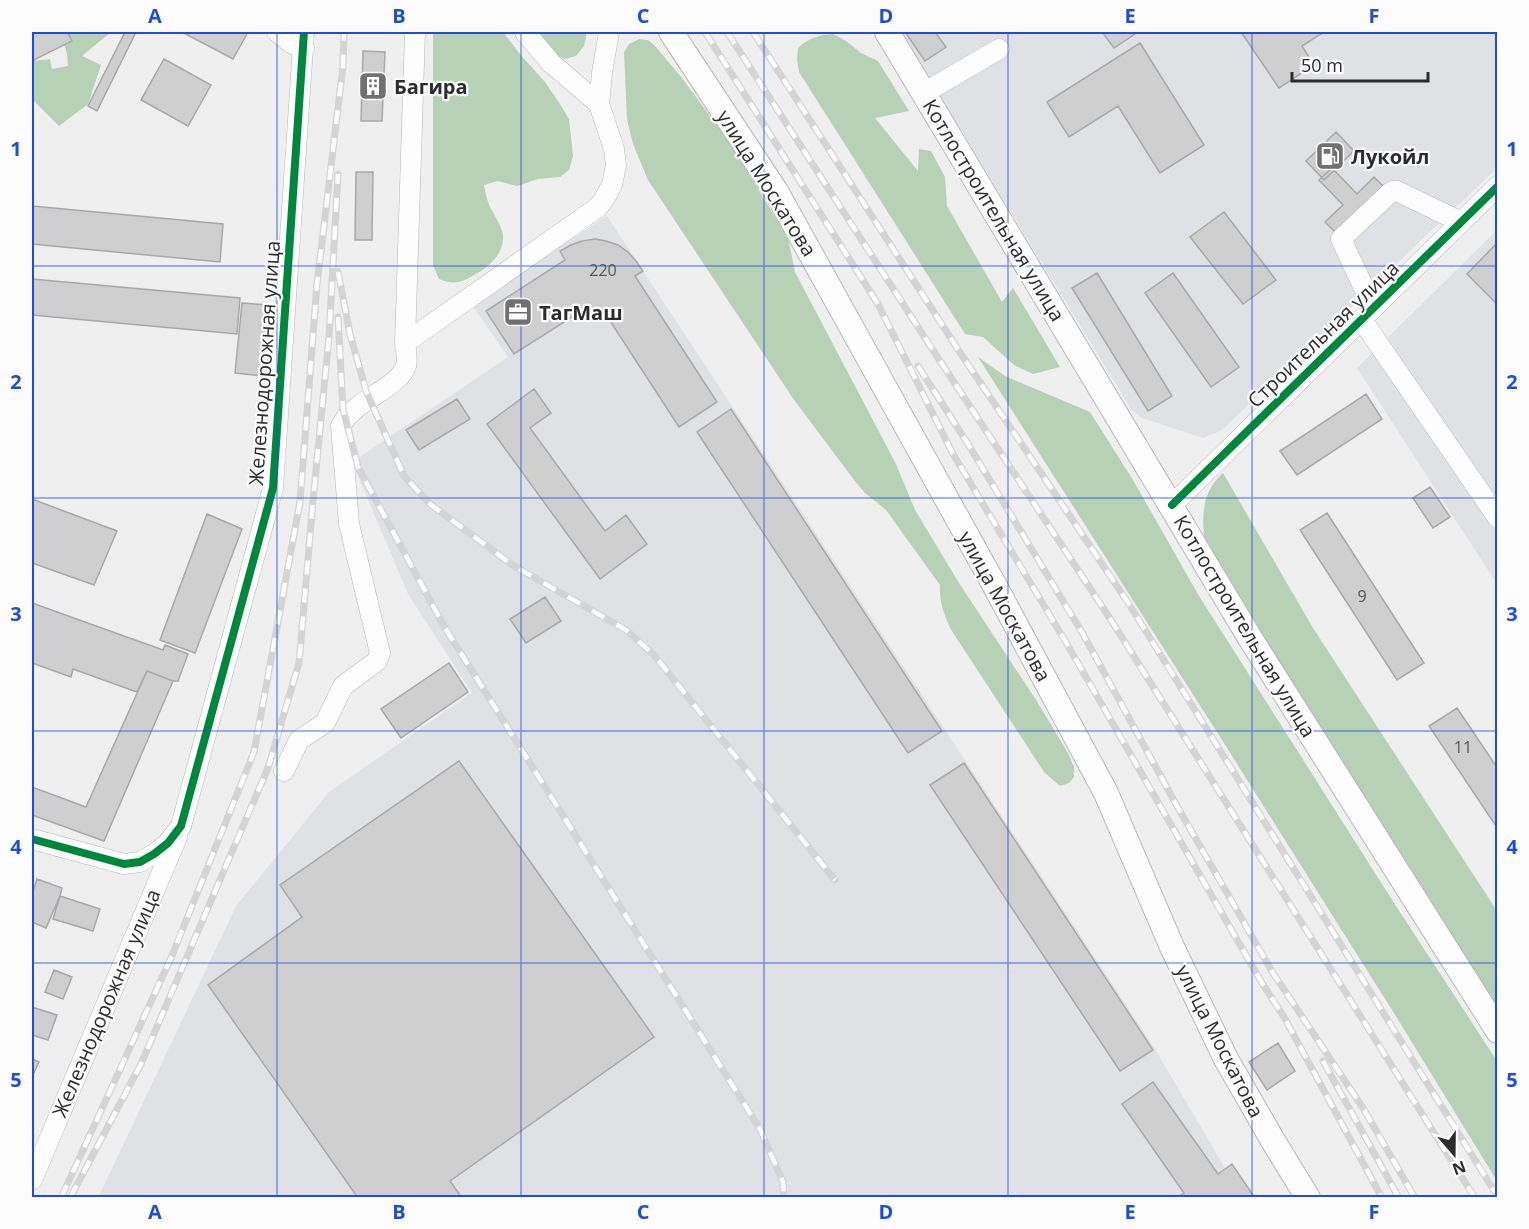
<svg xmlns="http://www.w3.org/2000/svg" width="1529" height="1229" viewBox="0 0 1529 1229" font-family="'Open Sans',sans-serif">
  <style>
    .built { fill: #dfe1e5 }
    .forest { fill: #b6d1b5 }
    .building { fill: #cfcfcf; stroke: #a8a8a8; stroke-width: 1.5 }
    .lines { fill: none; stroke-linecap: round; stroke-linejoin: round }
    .minor-casing { stroke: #b7b7b7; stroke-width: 21 }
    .major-casing { stroke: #b7b7b7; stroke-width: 26 }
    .minor { stroke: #fdfdfd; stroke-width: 20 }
    .major { stroke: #fdfdfd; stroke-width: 24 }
    .rail-casing { stroke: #d4d4d4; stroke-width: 7 }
    .rail { stroke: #fcfcfd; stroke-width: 4.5; stroke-dasharray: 14; stroke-linecap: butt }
    .cycleway-casing { stroke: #fcfcfd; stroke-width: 11 }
    .cycleway { stroke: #00873e; stroke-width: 8 }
    .grid { fill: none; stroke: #1d4ed8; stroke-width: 1.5; stroke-opacity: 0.55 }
    .labels { text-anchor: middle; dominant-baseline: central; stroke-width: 4.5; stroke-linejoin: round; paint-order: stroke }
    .number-label { font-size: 16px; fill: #555556 }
    .poi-label { font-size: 20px; font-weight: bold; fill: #2c2c2d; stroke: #fcfcfd; text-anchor: start }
    .street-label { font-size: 20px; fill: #2c2c2d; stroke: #fcfcfd }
    .neatline { fill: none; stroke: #1d4ed8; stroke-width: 2 }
    .grid-label { font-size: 20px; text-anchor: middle; font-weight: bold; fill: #1d4ed8 }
  </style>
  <rect width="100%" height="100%" fill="#efefef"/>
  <path class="built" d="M901 32H1497V168L1222 430 1203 438 1142 418 1131 409Z
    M607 216 1155 1049 1242 1197 98 1198 236 906 329 792 472 693 408 594 352 462 508 357 472 305Z
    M1497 230V584L1357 368Z"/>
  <path class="forest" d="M52 32H111L82 56 101 65 88 104 59 126 32 99V61L50 59 52 69 68 66C67 49 66 43 52 32Z
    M433 32H503L519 53 545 82 560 104 569 119 573 156 569 170 560 177 538 179 517 186 498 181 484 185C485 192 487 200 490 207 494 214 503 229 503 236 504 254 488 268 474 275 460 283 454 285 439 279L433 265Z
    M538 32H587L584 46 576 56 565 59 557 56Z
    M833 34 846 41 861 53 878 61 909 111 875 118 918 171 919 149 931 151 945 177 947 206 1002 302 1013 288 1060 367 1033 374 1014 365 983 337 965 334 799 72 797 60 798 48C809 38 818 35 833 34Z
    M639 39 648 40 655 46 682 78 730 143 788 238 795 272 896 464 915 510 959 583 1036 700 1068 753 1074 767V777L1069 783 1060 786 1044 772 950 628C944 613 939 602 940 585L886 510 865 493 854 480 792 397 648 180 633 144 627 119 624 52 629 44Z
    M978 357 1005 376 1090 412 1133 480 1199 596 1396 906 1497 1061V1181L1397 1018 1222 740Z
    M1223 473 1313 628 1497 911V1007L1277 665 1204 536C1202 511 1203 491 1223 473Z"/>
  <path class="building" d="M32 32H67L72 41 34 60 32 55Z
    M125 32H136L97 111 88 106Z
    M182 32H248L233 59Z
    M905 32H935L946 47 925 61Z
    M1102 32H1138L1114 48Z
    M1241 32H1324L1302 46 1314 65 1279 88Z
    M1140 43 1204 145 1160 173 1118 106 1069 137 1047 102Z
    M363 51 385 52 382 121H361Z
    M164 59 211 85 188 126 141 100Z
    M1336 132 1354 151 1324 180 1306 161Z
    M1332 168 1357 194 1374 177 1387 190 1339 236 1325 222 1343 205 1319 180Z
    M356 172H373L372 240H355Z
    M32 206 223 224 220 262 32 244Z
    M1224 212 1276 280 1243 304 1190 237Z
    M595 239 606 241 618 245 628 252 636 261 643 271 635 276 717 402 679 427 603 310 592 317 586 308 514 354 486 311 565 260 560 251 571 245 582 241Z
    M1496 244 1498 300 1495 302 1467 274Z
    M1097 273 1172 396 1148 411 1072 288Z
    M1173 273 1239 367 1211 387 1145 293Z
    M32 279 240 298 237 334 32 315Z
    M242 303 268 305 262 376 235 373Z
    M534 389 551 413 530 428 605 531 626 515 647 544 600 579 487 424Z
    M1366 394 1382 419 1297 475 1280 451Z
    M457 399 470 419 419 450 406 430Z
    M731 409 942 731 908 753 697 432Z
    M1430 487 1450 517 1433 528 1413 498Z
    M32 499 117 531 94 585 32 563Z
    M1327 513 1424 663 1397 680 1300 530Z
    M207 514 242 529 195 653 160 640Z
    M545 597 561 621 526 643 510 619Z
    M32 603 163 650 165 645 188 654 178 681H173L147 671 137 692 73 669 71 677 32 663Z
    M449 663 468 692 401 738 381 709Z
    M147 671 173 681 104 841 32 815V787L86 807Z
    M1457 708 1498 769V829L1429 726Z
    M459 761 654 1037 450 1181 462 1198H358L208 985 302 917 280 885Z
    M964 763 1153 1050 1120 1071 930 785Z
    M37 879 62 888 60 896 46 928 32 922V894Z
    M60 896 100 909 93 931 53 919Z
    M54 970 72 977 63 999 45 992Z
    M32 1007 57 1015 48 1040 32 1035Z
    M1278 1043 1295 1071 1267 1090 1249 1062Z
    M32 1059 39 1062 32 1077Z
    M1153 1082 1218 1174 1232 1164 1255 1198H1177L1184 1193 1122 1104Z"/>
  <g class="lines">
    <g class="minor-casing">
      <path id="minor" d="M277 32 291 43 304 49
        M525 32 551 63 599 104
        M924 93 999 49
        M1377 305 1363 286 1341 239 1392 191H1397L1461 222
        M1362 320 1498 518
        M405 343 415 32
        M1172 505 1498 186
        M284 771 299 740 325 723 343 686 377 661 380 653 349 524 341 426C352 401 399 388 406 366 408 359 406 350 405 343L597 208 603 201 612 185 616 165 614 149 599 104 602 73 609 32
        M32 839 124 864 140 862 154 854 168 843 181 826 273 488 304 32
        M32 1180 177 837"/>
    </g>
    <g class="major-casing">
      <path id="major" d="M671 32 777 193 996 588 1106 793 1172 947 1226 1059 1272 1139 1308 1198
        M887 32 1250 638 1498 1031"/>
    </g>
    <use href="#minor" class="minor"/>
    <use href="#major" class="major"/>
    <g class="rail-casing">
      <path id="rail" d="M705 32 878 304 953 454 1067 644 1262 983 1284 1017 1382 1198
        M727 32 940 361 1111 620 1475 1198
        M753 32 961 354 1127 601 1498 1197
        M338 272 350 334 366 391 404 476 430 504 514 566 626 630 654 655 835 880
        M338 317 343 409 358 467 445 628 760 1129 783 1182 784 1198
        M918 366 968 444 1083 634 1177 806 1273 973 1363 1108 1415 1198
        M1323 1061 1399 1198
        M61 1198 171 958 254 752 300 502 317 284 343 66 344 32
        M70 1198 141 1064 268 768 299 663 313 501 329 337 338 174"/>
    </g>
    <use href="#rail" class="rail"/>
    <g class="cycleway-casing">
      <path id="cycleway" d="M1172 505 1498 186
        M32 839 124 864 140 862 154 854 168 843 181 826 273 488 304 32"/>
    </g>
    <use href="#cycleway" class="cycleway"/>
  </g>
  <path class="grid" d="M277 32V1198M521 32V1198M764 32V1198M1008 32V1198M1252 32V1198M32 266H1498M32 498H1498M32 731H1498M32 963H1498"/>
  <defs>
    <g id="building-square" transform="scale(1.5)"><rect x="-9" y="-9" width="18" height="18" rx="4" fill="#707071" stroke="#fcfcfd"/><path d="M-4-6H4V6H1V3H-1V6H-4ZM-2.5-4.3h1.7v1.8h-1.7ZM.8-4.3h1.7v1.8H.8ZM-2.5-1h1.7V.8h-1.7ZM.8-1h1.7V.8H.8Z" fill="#fff"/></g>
    <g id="fuel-square" transform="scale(1.5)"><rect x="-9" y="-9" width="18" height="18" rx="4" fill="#707071" stroke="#fcfcfd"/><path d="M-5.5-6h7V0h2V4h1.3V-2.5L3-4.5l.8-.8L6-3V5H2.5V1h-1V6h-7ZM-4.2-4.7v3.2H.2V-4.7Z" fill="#fff"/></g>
    <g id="office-square" transform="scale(1.5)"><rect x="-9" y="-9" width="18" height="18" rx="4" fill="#707071" stroke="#fcfcfd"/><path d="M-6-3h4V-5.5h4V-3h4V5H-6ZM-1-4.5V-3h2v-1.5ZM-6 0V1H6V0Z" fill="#fff"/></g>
  </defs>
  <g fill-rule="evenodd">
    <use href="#building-square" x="373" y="86"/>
    <use href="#fuel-square" x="1330" y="156"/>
    <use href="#office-square" x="518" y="312"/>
  </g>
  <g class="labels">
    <g class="number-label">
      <text x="603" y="270">220</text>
      <text x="1362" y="596">9</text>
      <text x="1463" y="747">11</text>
    </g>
    <g class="poi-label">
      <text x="394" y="86">Багира</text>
      <text x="1351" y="156">Лукойл</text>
      <text x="539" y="312">ТагМаш</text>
    </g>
    <g class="street-label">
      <text transform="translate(767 183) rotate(58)">улица Москатова</text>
      <text transform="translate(994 210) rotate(59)">Котлостроительная улица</text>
      <text transform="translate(1323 334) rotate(-44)">Строительная улица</text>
      <text transform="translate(264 363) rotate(-86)">Железнодорожная улица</text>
      <text transform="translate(1005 606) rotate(61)">улица Москатова</text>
      <text transform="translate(1245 626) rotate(59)">Котлостроительная улица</text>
      <text transform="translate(106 1003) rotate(-67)">Железнодорожная улица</text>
      <text transform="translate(1220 1041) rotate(63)">улица Москатова</text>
    </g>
  </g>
  <rect width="1529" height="1229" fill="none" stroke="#fcfcfd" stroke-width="66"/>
  <g transform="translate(1454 1154) rotate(160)" stroke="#fcfcfd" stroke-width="4.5" paint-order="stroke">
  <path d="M0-4.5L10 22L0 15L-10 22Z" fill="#2c2c2d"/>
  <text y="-9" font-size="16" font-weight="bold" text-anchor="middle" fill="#2c2c2d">N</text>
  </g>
  <path d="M1292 72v9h136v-9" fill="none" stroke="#2c2c2d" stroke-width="3"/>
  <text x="1301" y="72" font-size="18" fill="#2c2c2d" stroke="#fcfcfd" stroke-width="4.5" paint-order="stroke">50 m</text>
  <rect x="33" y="33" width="1463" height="1163" class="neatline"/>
  <g class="grid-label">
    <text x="155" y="23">A</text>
    <text x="399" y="23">B</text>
    <text x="643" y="23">C</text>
    <text x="886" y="23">D</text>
    <text x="1130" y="23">E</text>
    <text x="1374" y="23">F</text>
    <text x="16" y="156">1</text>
    <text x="1512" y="156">1</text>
    <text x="16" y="389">2</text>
    <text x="1512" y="389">2</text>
    <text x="16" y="621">3</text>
    <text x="1512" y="621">3</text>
    <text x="16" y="854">4</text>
    <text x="1512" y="854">4</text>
    <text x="16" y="1087">5</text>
    <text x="1512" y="1087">5</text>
    <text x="155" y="1219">A</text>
    <text x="399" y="1219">B</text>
    <text x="643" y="1219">C</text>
    <text x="886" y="1219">D</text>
    <text x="1130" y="1219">E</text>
    <text x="1374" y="1219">F</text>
  </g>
</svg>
